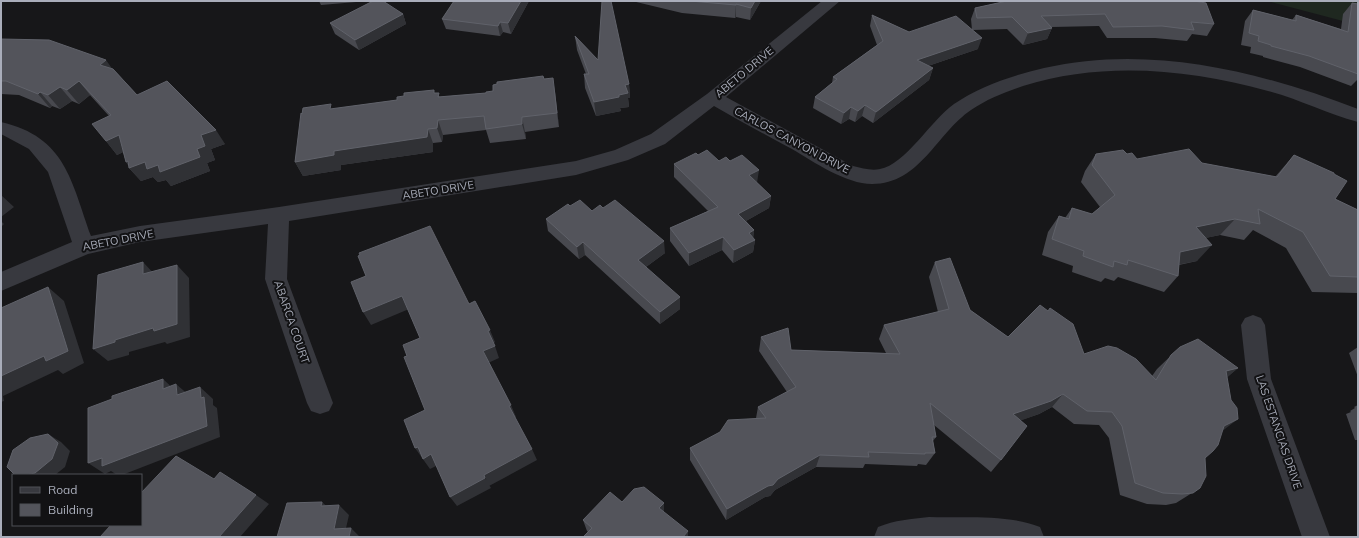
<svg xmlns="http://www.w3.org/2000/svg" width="1359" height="538" viewBox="0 0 1359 538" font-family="Mulish,sans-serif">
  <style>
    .green { fill: #1f2820 }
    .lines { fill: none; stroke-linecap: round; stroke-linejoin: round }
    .minor { fill: #38393f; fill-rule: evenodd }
    .wall { fill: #48494f }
    .shaded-wall { fill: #303135 }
    .building { fill: #53545b; stroke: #60626a }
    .labels { text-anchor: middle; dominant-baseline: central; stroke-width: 4; stroke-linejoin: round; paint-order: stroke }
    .street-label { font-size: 11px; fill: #a9adba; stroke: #121214 }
  </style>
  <rect width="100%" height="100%" fill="#171719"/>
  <path class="green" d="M1267 1H1358V25Z"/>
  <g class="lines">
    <path class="minor" d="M822 1H840L726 97 853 166C862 168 871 171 880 169 905 165 932 119 954 104 980 86 1014 75 1044 68 1149 44 1259 71 1358 109V122C1327 114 1299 99 1268 91 1188 69 1103 61 1023 86 1005 92 987 99 971 110 937 133 920 184 872 184 846 184 814 162 792 149 766 135 740 121 714 106L665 144 628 160 576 175 289 221 287 279 333 403 329 411 320 414 311 411 307 403 265 279 268 224 140 242 88 254 1 291V272L72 242 48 172 29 149 1 134V122C66 137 71 181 91 236L140 226 279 207 576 161 615 150 651 134 707 94Z
      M1253 315 1261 318 1265 325 1271 379 1330 537H1302L1247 379 1241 325 1245 318Z
      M929 517C964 518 1008 514 1040 527L1044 537H874L878 527C895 520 911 519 929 517Z"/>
  </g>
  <path class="wall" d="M319 1H368L321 5Z
    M454 1H529L511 34 503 32 500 36 446 29 442 19Z
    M632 1H761L750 20 736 17 735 18 682 13Z
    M1007 1 1214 24 1207 36 1192 34 1187 41 1155 38H1107L1099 26 1052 27V28L1047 39 1023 45 1007 29 973 30 978 49 928 66 933 68 929 80 873 123 862 116 855 122 849 119 841 124 813 108 815 97 832 83 833 77 877 45 870 26 872 15 909 32 972 30 971 19 975 8Z
    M1352 3 1358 4V79L1351 86 1300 67 1263 57V56L1250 53 1251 47 1241 45 1245 21 1253 10 1292 20 1296 15 1341 29 1343 14Z
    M403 14 406 24 359 50 335 34 330 23Z
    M575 36 598 60 629 84 630 98H628L629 107 620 108 621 111 596 116 585 88 584 74H586L577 50Z
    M1 39 113 69 137 95 225 144 211 149 215 160 207 163 210 171 171 186 166 180 158 182 153 177 141 181 129 168V166L126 162 123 152 117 155 106 141 109 116 90 95 79 104 72 101 60 109 52 106 50 108 19 95 1 94Z
    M544 79 555 92 559 127 525 132 526 139 490 143 486 130 443 135 442 142 433 143V152L341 165V170L303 176 295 162 302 114 333 109 397 100 435 93 440 97 486 93Z
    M1096 154H1127L1137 159 1202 163 1275 177 1294 155 1334 174 1335 199 1358 210V293L1312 292 1286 248 1253 230 1244 240 1220 235 1205 238 1197 261 1179 265 1178 276 1164 292 1118 277 1114 281 1105 278 1101 282 1072 272 1073 266 1042 255 1048 232 1059 216 1065 218 1072 208 1092 214 1100 207 1081 182 1085 171Z
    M719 161 757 183 771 196 769 208 746 221 754 230 753 238 755 240 753 252 733 263 722 250 689 266 670 241V228L708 211 674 177V164Z
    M570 206 592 211 665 253 646 267 680 309 660 324 585 255 579 259 548 231 546 219Z
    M935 262 970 310 1008 337 1084 354 1152 376 1157 369 1180 347 1238 368 1227 377 1222 431 1205 458 1200 488 1176 503 1166 505 1147 504 1120 495 1109 438 1099 425 1074 424 1052 407 1039 414 1021 420 1001 460 991 472 934 425 936 437 933 441 935 453 926 465 918 464 917 466 865 464 863 468 816 467 775 490 770 496 765 497 726 520 690 460V448L756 418 758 407 787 392 759 351 761 337 791 350 886 353 879 339 884 325 938 312 929 277Z
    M1358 347V377L1349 353Z
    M1358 405V440H1355L1346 414 1351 412 1350 411 1355 408 1354 407Z
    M622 502 664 511 588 532 587 531 583 520Z"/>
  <path class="shaded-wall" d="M521 1H529L511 34 508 23Z
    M755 1H761L750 20 751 8Z
    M736 4V17L735 18 736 5Z
    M403 14 406 24 359 50 355 40Z
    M500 22 503 32 500 36 498 26Z
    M1052 28 1047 39 1023 45 1028 33Z
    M982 38 978 49 913 71 917 60Z
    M106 60 116 74 100 65Z
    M933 68 929 80 873 123 876 112Z
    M553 78 555 92 559 127 557 113Z
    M79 81 90 95 79 104 67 90Z
    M629 84 630 98H628L629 107 620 108 621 111 596 116 594 102 625 85Z
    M60 87 72 101 60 109 48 95Z
    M40 92 52 106 50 108 38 94Z
    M865 105 862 116 855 122 858 111Z
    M851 107 849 119 841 124 844 113Z
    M522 117 525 132 526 139 522 124Z
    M438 120 443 135 442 142 437 128Z
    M428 129 433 143V152L341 165V170L303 176 295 162 334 151Z
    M216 130 225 144 211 149 215 160 207 163 210 171 171 186 166 180 158 182 153 177 141 181 129 168H130L126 162 128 161 145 162 197 149 201 135Z
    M119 135 130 149 117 155 106 141Z
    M759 170 757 183 749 175Z
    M1 195 14 207 1 217Z
    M771 196 769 208 737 226 738 214Z
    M1235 219 1220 235 1182 243 1196 227Z
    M1 221 4 224 1 227Z
    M754 230 753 241 755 240 753 252 733 263 734 250 749 233Z
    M723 237 722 250 689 266V253Z
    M664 241 665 253 639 272 638 260Z
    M583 242 585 255 579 259 577 247Z
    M1212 245 1197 261 1166 267 1180 252Z
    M143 262 156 276 143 274Z
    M177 265 189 278 190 337 167 344 165 342 129 352V355L108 361 93 349 115 340Z
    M48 287 64 301 84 363 63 374 58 370 3 396 4 401 1 402V376Z
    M402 296 409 309 371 325 363 312Z
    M680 297V309L660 324V312Z
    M490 330 495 342 493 344 488 331Z
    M495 346 499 358 488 363 483 351Z
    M1238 368 1222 382 1226 371Z
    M163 379 176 391 163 389Z
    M176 384 190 396 177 395Z
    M200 387 213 399V405L217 408 220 437 122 475H117L111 471 105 474 88 463 201 398Z
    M1063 394 1052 407 1039 414 1003 427 1013 414Z
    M511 405 516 417 514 418 509 406Z
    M1238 419 1221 432 1224 426Z
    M48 434 61 442 70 451 65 467 55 475H26Z
    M418 447 431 454 438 465 430 469 415 448Z
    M532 449 537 460 489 486 484 475Z
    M820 455 816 467 775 490 770 496 765 497 726 520 727 509 768 486 778 479Z
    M485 478 491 488 457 506 450 497Z
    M256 495 269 504 240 537H219Z
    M322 502 333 512 321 506Z
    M664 503V515L659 508Z
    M339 505 349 515 344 537 334 529Z
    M351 528 360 537H349Z
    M688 531V537H683Z"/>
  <path class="building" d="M373 1H383L403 14 355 40 330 23Z
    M454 1H521L508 23 500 22 498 26 442 19Z
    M602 1H611L629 84 625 85 628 93 619 95V97L594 102 584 74H589L575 36 598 60Z
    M690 1H755L751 8 736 4V5Z
    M1007 1H1194L1206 3 1214 24 1191 22 1194 30 1162 26 1113 27 1105 14 1041 16 1052 28 1028 33 1012 17 977 18 975 8Z
    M1352 3 1358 4V74L1309 56 1271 46V45L1258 41 1259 36 1249 33 1253 10 1296 21V15L1348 32Z
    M872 15 909 32 956 16 982 38 917 60 933 68 876 112 865 105 858 111 851 107 844 113 815 97 837 79 833 77 883 41Z
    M1 39 49 40 106 60 100 65 113 69 137 95 167 81 216 130 201 135 205 146 197 149 200 157 160 172 158 165 147 169 145 162 129 168 128 161 126 162 119 135 106 141 92 124 111 115 79 81 67 90 60 87 48 95 40 92 38 94 6 81H1Z
    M543 76 544 79 553 78 557 113 522 117V124L486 129 484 116 438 120 437 128 428 129 427 137 334 151V155L295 162 301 113 302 114 303 108 331 104 330 109 397 100V97L404 96V93L434 90V93H439L438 97 486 93V92L493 91V85L497 84V82Z
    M1189 149 1202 163 1277 177 1294 155 1334 173V174L1347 181 1335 199 1358 210V277L1330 276 1303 232 1258 209 1260 224 1235 219 1196 227 1212 245 1180 252 1178 276 1128 260 1127 265 1114 261 1113 267 1083 256 1084 251 1052 239 1059 216 1069 219 1072 208 1092 214 1115 195 1092 165 1096 154 1123 150 1127 154 1132 153 1137 159Z
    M707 150 719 161 726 157 730 161 742 155 759 170 749 175 771 196 738 214 754 230 749 233 755 240 734 250 723 237 689 253 670 228 718 207 674 164 696 153 698 155Z
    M580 200 592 211 600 205 603 208 615 200 664 241 638 260 680 297 660 312 583 242 577 247 546 219 568 204 570 206Z
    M430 226 469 304 475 301 490 330 488 331 495 346 483 351 511 405 509 406 532 449 484 475 485 478 450 497 431 454 423 459 418 447 415 448 404 420 425 410 404 357 407 356 403 345 420 338 402 296 363 312 351 282 366 276 358 256 360 255 359 253Z
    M950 258 970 310 1008 337 1040 305 1048 311 1050 308 1073 324 1084 354 1108 346 1117 348 1136 359 1156 380 1171 355 1180 347 1198 339 1238 368 1226 371 1231 400 1237 408 1238 419 1224 426 1218 445 1213 451 1205 458 1206 476 1200 488 1193 493 1182 494 1163 493 1135 483 1122 426 1112 412 1087 411 1063 394 1051 401 1013 414 1027 426 1001 460 930 403 936 437H932L935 453H925V454L868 452 869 457 820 455 778 479 773 485 768 486 727 509 690 448 720 432 728 420 766 418 758 407 796 387 761 337 788 328 791 350 900 354 884 325 949 309 935 262Z
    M143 262V274L177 265V324L154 331 153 328 115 340V342L93 349 98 275Z
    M48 287 68 351 46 361 44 356 1 376V308Z
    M163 379V389L176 384 177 395 200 387 201 398 204 397 207 426 102 466V458L88 463V408L112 399V396Z
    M48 434 58 443 52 459 35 473 26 475H15L7 467 13 450 30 438Z
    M176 456 214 479 220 472 256 495 219 537H100L111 525H141V493Z
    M644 487 664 503 659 508 688 531 683 537H583L592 528 583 520 610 492 622 502 634 489Z
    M322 502 321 506 339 505 334 529 351 528 349 537H277L287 503Z"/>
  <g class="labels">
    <g class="street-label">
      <text transform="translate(744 72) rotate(-40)">ABETO DRIVE</text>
      <text transform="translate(792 140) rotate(28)">CARLOS CANYON DRIVE</text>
      <text transform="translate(438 190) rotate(-9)">ABETO DRIVE</text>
      <text transform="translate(118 240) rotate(-11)">ABETO DRIVE</text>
      <text transform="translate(292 322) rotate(71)">ABARCA COURT</text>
      <text transform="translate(1279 432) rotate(71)">LAS ESTANCIAS DRIVE</text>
    </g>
  </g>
  <rect width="1359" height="538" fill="none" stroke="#a9adba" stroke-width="4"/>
  <rect x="12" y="474" width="130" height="52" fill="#121214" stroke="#4e5056"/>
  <rect x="20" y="487" width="20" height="6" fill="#38393f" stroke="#4e5056"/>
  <text x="48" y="494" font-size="12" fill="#a9adba">Road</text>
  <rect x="20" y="504" width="20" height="12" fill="#53545b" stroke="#4e5056"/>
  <text x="48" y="514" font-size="12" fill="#a9adba">Building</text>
</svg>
